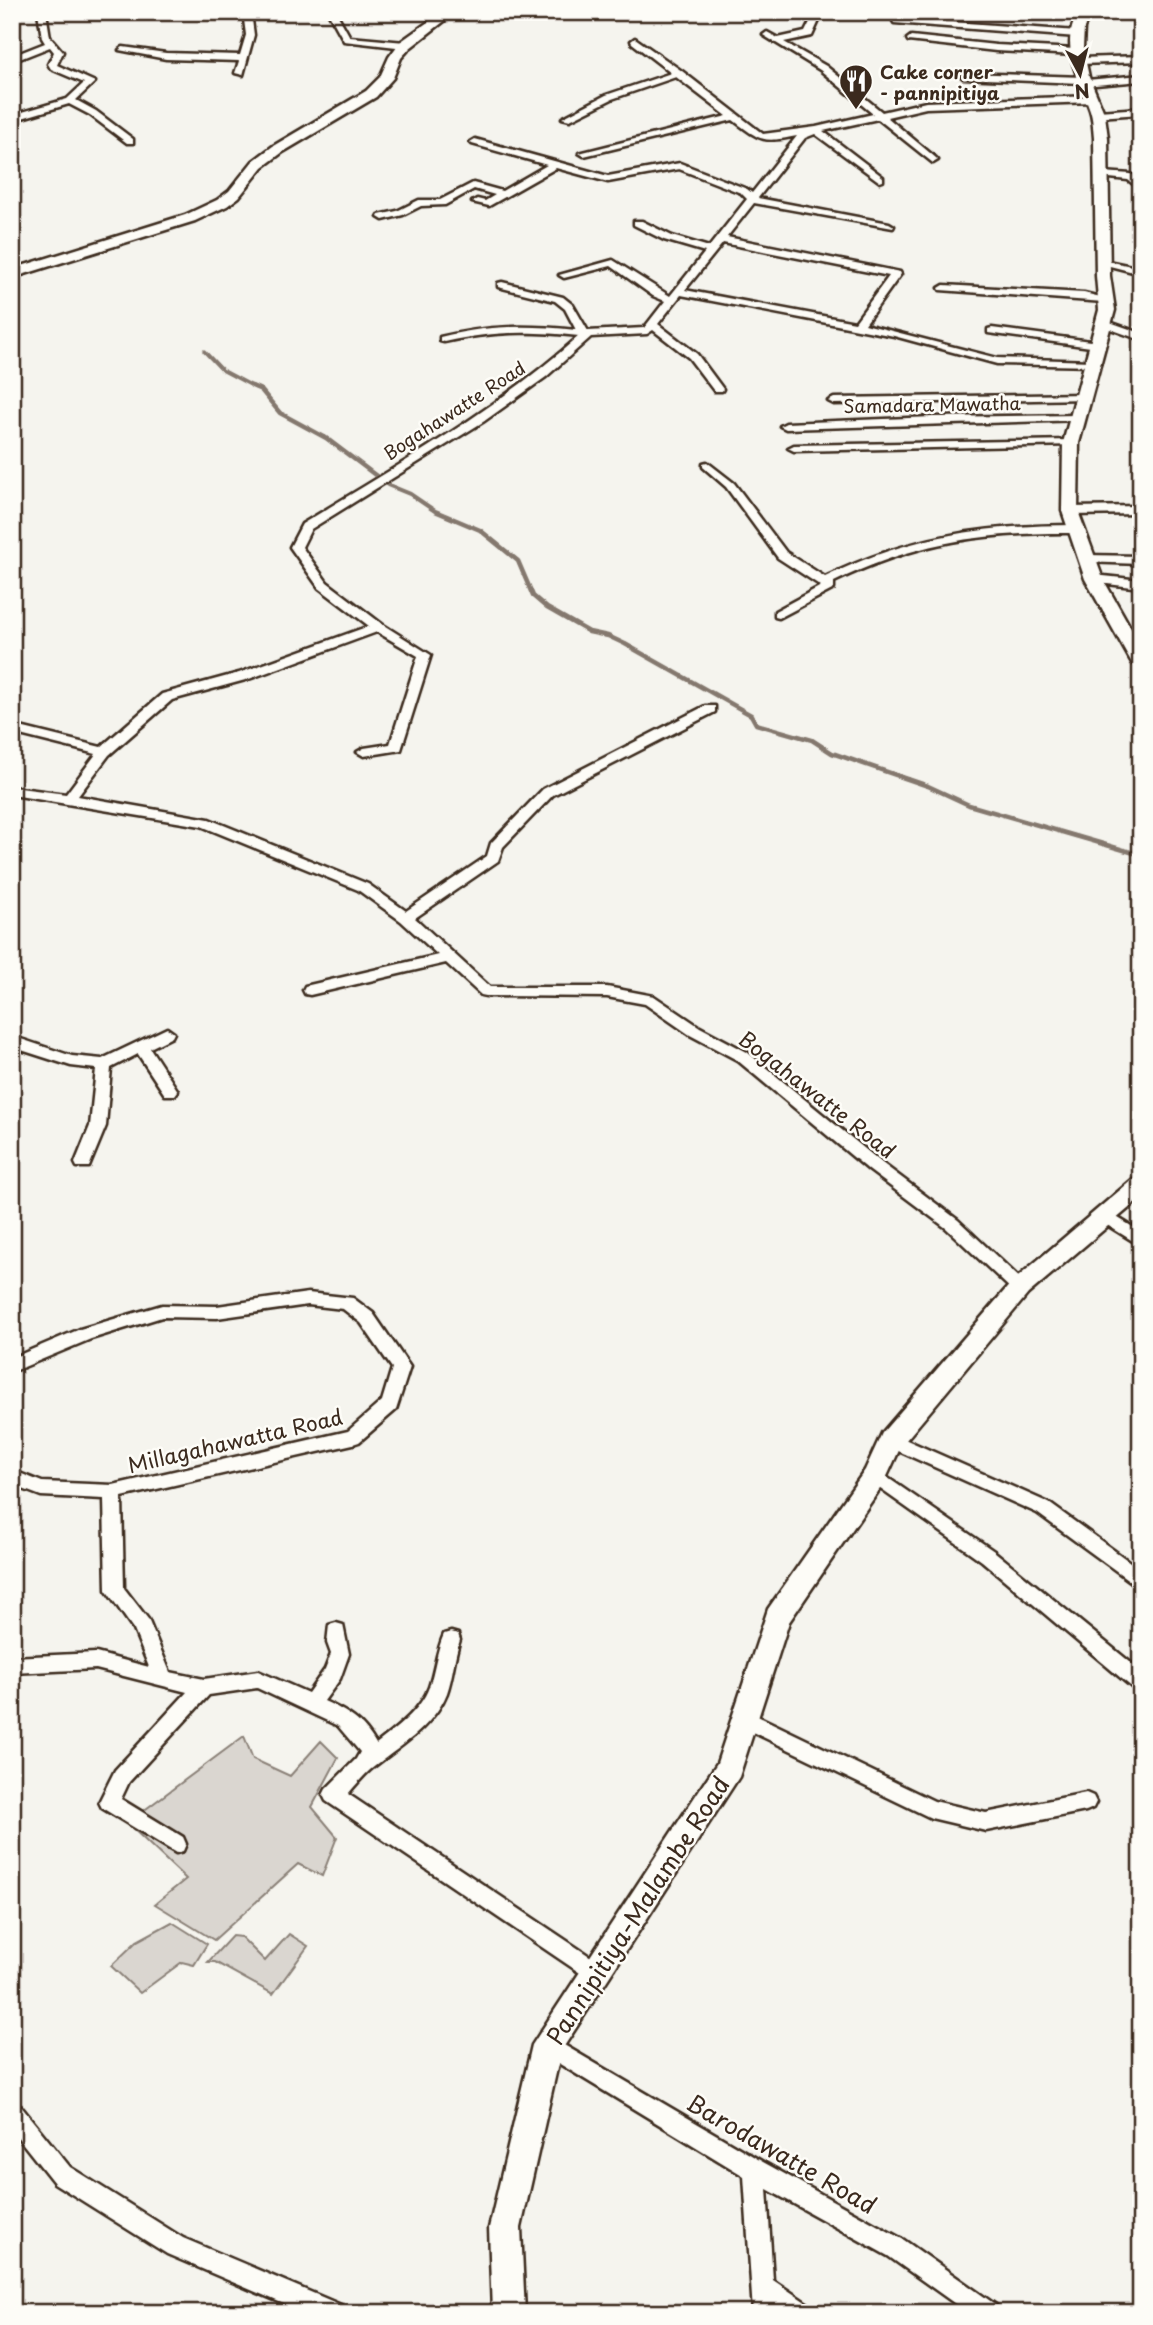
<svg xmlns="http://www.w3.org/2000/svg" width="1153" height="2325" viewBox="0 0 1153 2325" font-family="'Playpen Sans',sans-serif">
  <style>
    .green { fill: #dad6d0; stroke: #8a8077; stroke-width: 2 }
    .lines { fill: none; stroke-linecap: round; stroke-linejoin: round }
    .stream-far1 { stroke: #84786e; stroke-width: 3.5 }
    .stream { stroke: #84786e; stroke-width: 4.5 }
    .street-casing { stroke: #3b2a1e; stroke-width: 5 }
    .secondary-casing { stroke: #3b2a1e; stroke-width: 5 }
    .street { fill: #fdfcf7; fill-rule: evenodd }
    .secondary { fill: #fdfcf7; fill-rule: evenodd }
    .rail { stroke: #3b2a1e; stroke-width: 3.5; stroke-dasharray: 6 3.5; stroke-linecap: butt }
    .labels { text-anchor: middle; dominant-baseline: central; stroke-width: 5; stroke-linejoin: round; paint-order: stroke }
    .far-poi-label { font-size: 18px; font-weight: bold; fill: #3b2a1e; stroke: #fdfcf7; text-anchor: start }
    .far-street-label { font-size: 18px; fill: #3b2a1e; stroke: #fdfcf7 }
    .street-label { font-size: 21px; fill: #3b2a1e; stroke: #fdfcf7 }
    .near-street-label { font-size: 24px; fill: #3b2a1e; stroke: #fdfcf7 }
  </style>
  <rect width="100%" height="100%" fill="#f5f4ee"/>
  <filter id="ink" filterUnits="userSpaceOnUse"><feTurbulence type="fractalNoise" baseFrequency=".0143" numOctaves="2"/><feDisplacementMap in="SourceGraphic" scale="14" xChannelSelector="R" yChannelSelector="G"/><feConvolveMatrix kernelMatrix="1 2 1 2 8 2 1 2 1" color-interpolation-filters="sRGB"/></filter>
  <g filter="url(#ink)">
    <path class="green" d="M244 1736 253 1759 290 1776 321 1741 338 1758 312 1807 337 1837 322 1876 298 1864 214 1940 155 1904 186 1879 127 1823Z
      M172 1922 207 1944 194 1965 182 1962 140 1993 111 1966 137 1941Z
      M289 1934 308 1946 273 1994 215 1962H208L232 1936 241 1937 265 1961Z"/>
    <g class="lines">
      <path class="stream-far1" d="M204 351 222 370 256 388"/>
      <path class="stream" d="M252 386 261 390 280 413 326 438 379 478
        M388 485 410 494 435 511 480 530 518 561 533 596 547 608 589 632 608 636 625 644 751 715 756 724 812 740 832 753 928 786 969 805 1141 855"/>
      <g class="street-casing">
        <path id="street" d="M38 12H46L50 37 63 52 57 65 95 82 76 100 96 111 133 139V143H127L90 115 69 104 12 121V115L67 99 84 83 51 69 48 64 54 52 50 47 12 62V56L45 43 42 38Z
          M243 12H251L254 35 243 75 235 73 239 61 166 59 119 50 123 47 166 53 240 55 246 35Z
          M328 12H336L350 37 405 42 409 45 405 48 344 41Z
          M515 12H526L535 19 528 21Z
          M815 12H823L812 36 784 42 826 66 882 112 926 102 1093 96 1098 99 1093 102 926 108 887 117 936 158 938 160 933 163 878 119 823 131 883 177V181L880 182 815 134 805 138 758 198 889 223 894 226 893 228 754 203 727 237 900 272 901 274 865 324 997 358 1092 361 1097 364 1096 366 997 364 894 336 681 295 658 324 697 354 723 389 722 391H714L689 358 653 330 647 334 591 337 546 377 483 422 311 529 302 547 327 582 382 624 431 655 401 750 364 756 357 752 364 748 390 744 418 656 377 632 249 679 172 700 109 755 78 796 209 819 368 884 406 911 487 856 491 843 543 789 705 706H715V712L553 795 503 847 498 861 415 918 490 987H607L654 996 700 1027 747 1052 882 1163 958 1220 1026 1284 1028 1288 1026 1292H1014L946 1228 870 1171 737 1060 690 1035 645 1004 607 997 486 996 481 995 446 963 310 995 305 994 303 990 305 986 438 955 401 921 358 890 201 826 12 795V787L66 794 96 754 12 733V725L101 747 162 694 239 673 369 626 319 588 290 547 302 524C397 466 495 411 579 336 528 331 494 331 444 342L440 341V337C489 325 526 325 576 330L565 309 555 301 498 287V283L502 282 563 297 573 305 588 331 644 328 665 301 653 296 611 266 564 278 559 275 613 260 670 296 705 252 664 240 634 225V221H642L672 236 709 247 747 199 741 193 679 169 608 182 556 168 489 206 472 202 477 199 485 201 495 195 474 189 445 205 421 206 403 215 383 220 378 217 379 215 397 211 419 200H440L473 183 502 191 547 165 472 144 470 142 475 139 608 176 680 163 747 189 752 193 797 136C762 143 761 141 733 120L584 156 579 153 727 116 676 77 612 99 570 120 562 118 606 95 671 73 632 43 631 41 635 38 682 71 763 134 816 127 873 114 820 70 763 35 767 32 778 38 805 32ZM723 243 889 276 855 322 685 290Z
          M1024 12H1066L1086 16 1082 19Z
          M897 18 1077 31 1081 34 1077 37 894 23 893 21Z
          M911 36 996 45 1076 49 1080 52 1076 55 996 51 908 41 907 39Z
          M1141 56V62L1080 64 1076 61 1080 58Z
          M966 73 1083 77 1087 80 1141 75V81L1084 86 1080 83 963 78 961 76Z
          M1141 108V114L1098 117 1093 114 1098 111Z
          M1103 172 1131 174 1141 181V190L1128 180 1100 177 1098 175Z
          M1098 259 1141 268V274L1098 263Z
          M944 285 1084 293 1109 299 1104 302 940 290 939 288Z
          M1099 321H1107L1141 333V340L1099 325Z
          M992 328 1098 342 1103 345 1098 348 988 333V329Z
          M1084 394 1088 395V399L834 404 828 401 834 398Z
          M1079 415 1085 418 1083 420 786 429 780 426 786 423 933 417Z
          M1071 440 1075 441V445L794 451 788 448 794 445Z
          M707 462 734 483 786 552 825 577C909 536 984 525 1077 525L1083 529 1077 533C985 532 918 541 834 582V589L779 618 775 617V611L821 586 778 558 726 487 703 467V463Z
          M1141 506V514L1070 515 1064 511 1070 507Z
          M1086 555 1141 556V564L1082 562V556Z
          M1094 575 1141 580V588L1090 582V576Z
          M167 1028 174 1033 172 1037 150 1048 178 1091 175 1095H165L138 1054 111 1068 106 1126 89 1167H77L75 1163 90 1126 96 1069 71 1066 12 1047V1036L72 1056 102 1059Z
          M1105 1210 1141 1232V1246L1099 1220 1097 1216 1099 1212Z
          M308 1293 353 1298 373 1313 410 1367 396 1410 359 1442 353 1444 122 1497 124 1588 148 1619 170 1672 204 1679 258 1671 308 1693 325 1669 331 1654 327 1643 329 1625 336 1623 343 1625 349 1654 340 1679 324 1701C348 1712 363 1721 376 1744 395 1729 421 1710 429 1687 435 1670 436 1652 444 1634L451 1632 458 1634 460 1640C454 1657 453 1676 447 1693 433 1728 397 1748 370 1770 362 1777 355 1786 348 1794L603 1965 606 1972 603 1979 596 1982 589 1979 326 1801 323 1795 326 1789 356 1759 360 1752 338 1726 257 1688 209 1695 129 1782 121 1799 183 1837 186 1844 183 1851 176 1853 102 1808 99 1802 115 1770 187 1692 96 1669 12 1673V1657L96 1653 149 1667 134 1630 106 1590 104 1499 41 1496 12 1485V1470L42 1482 113 1485 348 1431 382 1401 392 1368 361 1323 343 1309 308 1305 217 1318 162 1317 91 1339 12 1372V1358L80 1329 162 1305 217 1306Z
          M891 1433 1049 1503 1141 1570V1589L1037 1513 885 1445 882 1440 885 1435Z
          M875 1469 994 1551 1141 1671V1691L1134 1689 982 1561 869 1481 866 1476 869 1471Z
          M745 1710 934 1801 986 1813 1086 1793 1093 1796 1096 1802 1093 1808 1086 1811 986 1831 931 1818 738 1725 735 1719 738 1713Z
          M547 2035 763 2162 904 2240 996 2305 999 2313H968L888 2256 767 2189 773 2280 810 2305 813 2313H782L775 2308V2313H753L744 2176 540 2052 536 2045 540 2038Z
          M12 2102 20 2105 70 2167 183 2238 341 2305 344 2313H305L167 2254 54 2183 12 2130Z"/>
      </g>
      <g class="secondary-casing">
        <path id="secondary" d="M442 12H456L410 48 401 58 393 78 376 97 283 152 263 167 239 197 227 206 195 221 12 278V269L185 215 217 200 229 191 253 161 273 146 366 91 380 77 389 57 400 42Z
          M1079 12H1091L1084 28 1083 48 1089 77 1105 115 1108 138 1110 276 1115 310 1079 443 1078 511 1103 579 1141 646V668L1132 663 1085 579 1062 511 1063 443 1099 310 1096 276 1094 138C1093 128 1093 119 1090 110 1079 78 1058 45 1079 12Z
          M1141 1177V1198L1028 1294 901 1446 884 1483 789 1622 739 1777 561 2051 521 2228 525 2313H492L489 2228 532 2045 717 1763 768 1609 865 1470 882 1433 1012 1282 1133 1179Z"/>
      </g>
      <use href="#street" class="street"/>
      <use href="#secondary" class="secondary"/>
      <path class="rail" d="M1060 12H1089"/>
    </g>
  </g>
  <defs>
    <g id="restaurant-pin" transform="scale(1.75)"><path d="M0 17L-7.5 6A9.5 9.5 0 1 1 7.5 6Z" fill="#3b2a1e" stroke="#fdfcf7"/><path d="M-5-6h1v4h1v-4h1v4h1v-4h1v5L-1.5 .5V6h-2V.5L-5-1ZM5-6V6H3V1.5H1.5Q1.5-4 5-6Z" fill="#fff"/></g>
  </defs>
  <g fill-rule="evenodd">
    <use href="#restaurant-pin" x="856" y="81"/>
  </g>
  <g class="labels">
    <g class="far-poi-label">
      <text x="880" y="71">Cake corner<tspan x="880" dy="21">- pannipitiya</tspan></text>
    </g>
    <g class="far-street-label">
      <text transform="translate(932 404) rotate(-1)">Samadara Mawatha</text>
      <text transform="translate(454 410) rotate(-33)">Bogahawatte Road</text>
    </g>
    <g class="street-label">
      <text transform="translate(818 1094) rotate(38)">Bogahawatte Road</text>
      <text transform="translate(235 1440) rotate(-13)">Millagahawatta Road</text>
    </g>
    <g class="near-street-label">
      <text transform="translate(637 1910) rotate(-57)">Pannipitiya-Malambe Road</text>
      <text transform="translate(782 2153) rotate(30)">Barodawatte Road</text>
    </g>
  </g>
  <rect width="1153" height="2325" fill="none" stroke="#fdfcf7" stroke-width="42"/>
  <rect x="21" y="21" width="1111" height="2283" fill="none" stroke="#3b2a1e" stroke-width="2.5" filter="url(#ink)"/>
  <g transform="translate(1080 74) rotate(173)" stroke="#fdfcf7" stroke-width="5" paint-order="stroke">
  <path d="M0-5L12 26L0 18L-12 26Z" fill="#3b2a1e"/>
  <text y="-10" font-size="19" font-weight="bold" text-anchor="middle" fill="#3b2a1e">N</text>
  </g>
</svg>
